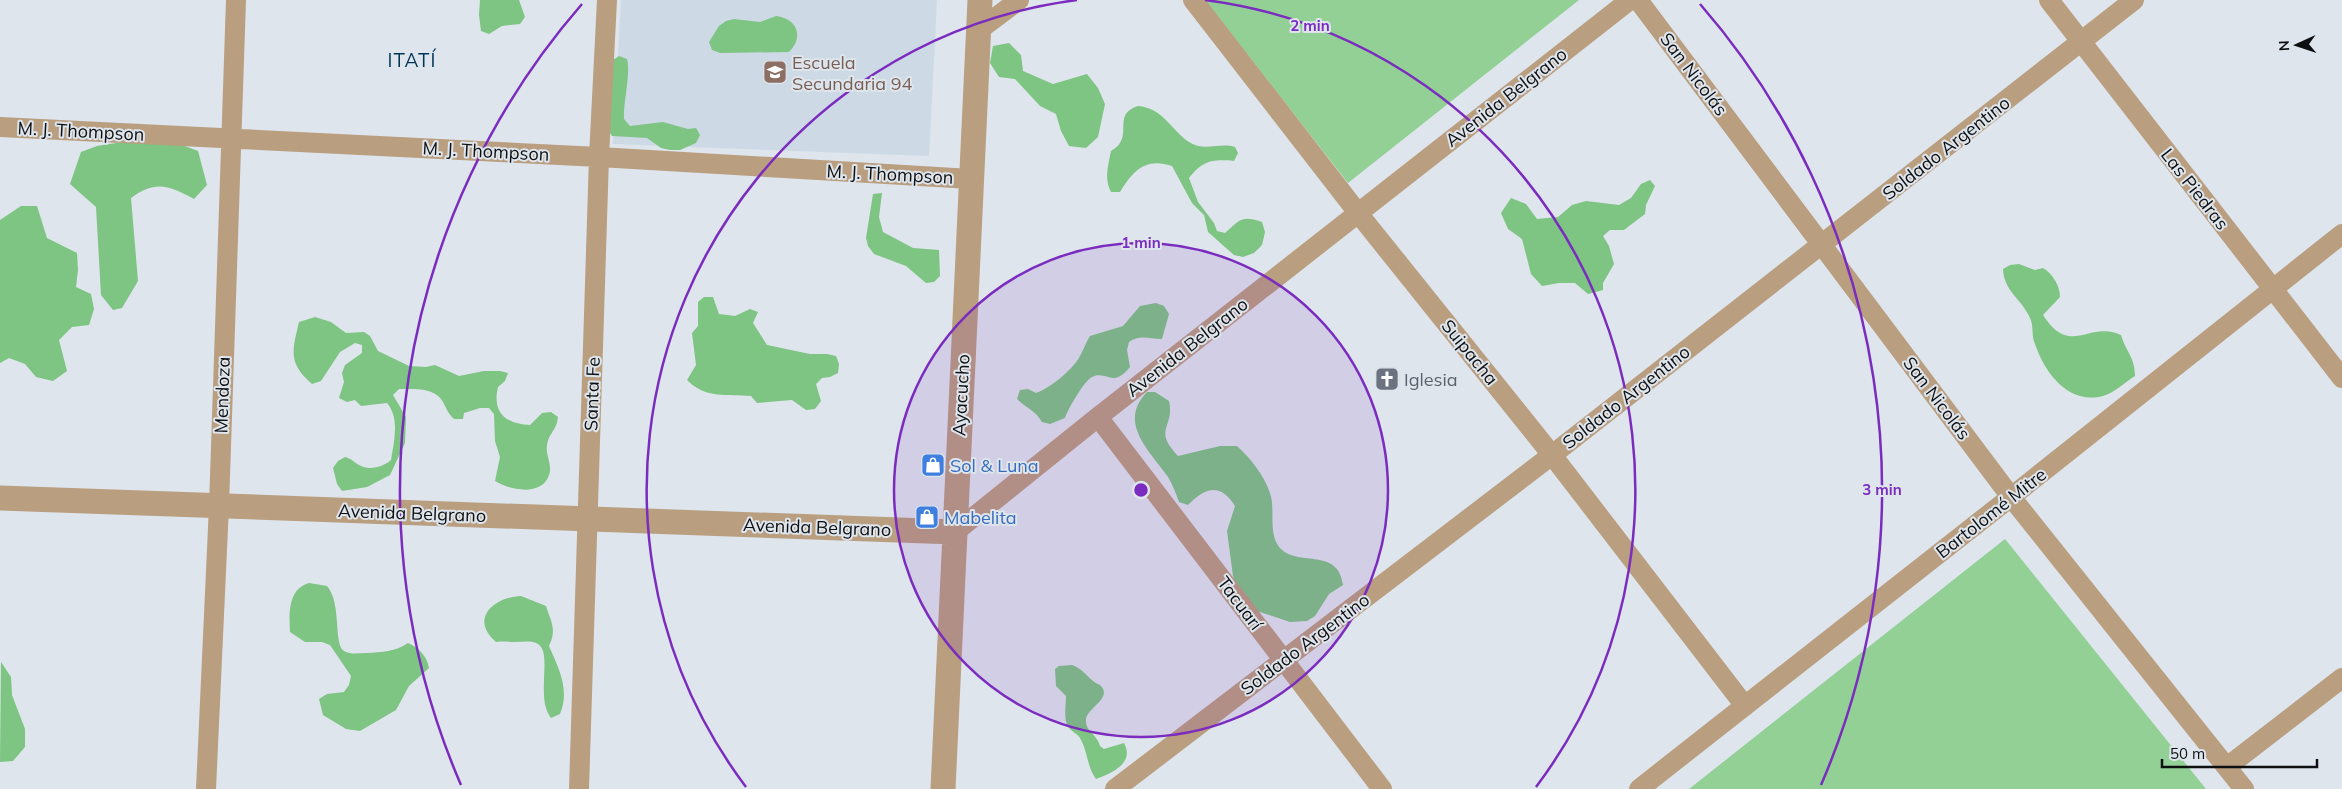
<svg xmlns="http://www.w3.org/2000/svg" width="2342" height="789" viewBox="0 0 2342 789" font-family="Mulish,sans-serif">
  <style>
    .built { fill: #cddae6 }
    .green { fill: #92d096 }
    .forest { fill: #7ec483 }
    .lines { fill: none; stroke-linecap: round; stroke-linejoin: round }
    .minor { stroke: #b99e80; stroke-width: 20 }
    .tertiary { stroke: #b99e80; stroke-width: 25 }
    .ring { fill: none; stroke: #7b2cbf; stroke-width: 2.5 }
    .labels { text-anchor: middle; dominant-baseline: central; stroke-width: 4; stroke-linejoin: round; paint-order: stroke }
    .education-label { font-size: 18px; fill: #785e54; stroke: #dee5ec; text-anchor: start }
    .street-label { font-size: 18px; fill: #0d0f11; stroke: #dee5ec }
    .worship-label { font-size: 18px; fill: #5b616d; stroke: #dee5ec; text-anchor: start }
    .shop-label { font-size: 18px; fill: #366cbe; stroke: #dee5ec; text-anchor: start }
    .neighbourhood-label { font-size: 19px; letter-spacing: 1px; fill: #003457; stroke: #dee5ec }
    .centre { fill: #7b2cbf; stroke: #dee5ec; stroke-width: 2.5 }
    .ring-label { font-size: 15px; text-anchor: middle; font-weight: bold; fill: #7b2cbf; stroke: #dee5ec; stroke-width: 4; stroke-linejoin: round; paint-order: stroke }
  </style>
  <rect width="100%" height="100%" fill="#dee5ec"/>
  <path class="built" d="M621 0H937L929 156 613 144Z"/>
  <path class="green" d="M1205 0H1579L1348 183Z
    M2005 539 2206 789H1689Z"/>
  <path class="forest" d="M480 0H519L525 17 520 24 502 26 489 34 481 31 479 15Z
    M776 16C796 18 805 36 789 52L720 53 712 50 709 42 719 26 726 21 734 19 760 22Z
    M1009 43 1021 55 1023 71 1053 84 1087 74 1098 88 1105 104 1098 137 1086 148 1069 146 1061 131 1056 114 1040 106 1015 79 999 77 990 63 993 46Z
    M619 56 627 59C631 73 623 103 624 119L630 126 663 122 688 129 696 128 700 135 696 143 680 150H670L661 148 647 138 612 136 607 128 613 60Z
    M1138 106C1163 108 1171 130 1189 142 1204 152 1220 142 1235 147L1238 153 1234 161C1211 159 1203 161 1189 178L1198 202 1214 223 1217 231 1225 233C1240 220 1241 215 1262 222L1265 232 1262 245 1254 253 1243 257 1234 255 1208 232 1204 215 1192 203 1172 166C1145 157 1133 171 1120 192H1111C1104 179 1108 166 1111 151 1136 137 1110 115 1138 106Z
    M148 138 182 145 198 151 207 185 194 199C169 185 155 180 131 198L138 281 122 308 113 310 101 295 96 207 70 184 81 152 97 146Z
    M1650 180 1655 186 1646 205 1645 214 1624 230H1610L1603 236 1609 246 1614 264 1603 283V290L1588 294 1575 283H1559L1542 286 1531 274 1522 239 1508 229 1501 213 1511 198 1526 204 1537 219 1558 217 1572 205 1586 201 1619 205 1631 198 1641 184Z
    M882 193 879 217 883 232 913 248 939 250 940 276 934 282 926 283 906 266 874 254 868 246 866 238 873 194Z
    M21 206H37L47 238 77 253 78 270 76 287 91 294 94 309 89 325 72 327 59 340 67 371 53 381 36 377 25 364 9 358 0 363V220Z
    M2019 264 2035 270 2043 268C2053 274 2060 286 2060 297L2043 315C2071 358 2088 320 2121 335 2126 352 2135 357 2135 376 2125 382 2114 393 2103 396 2068 405 2045 373 2035 344 2031 335 2034 326 2030 318 2022 299 2004 292 2003 269L2010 265Z
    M704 297H713L719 314 735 316 750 309 758 312 753 323 767 345 810 354H827L836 356 839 364 838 373 830 377 822 378 816 384 821 401 815 409 806 410 792 400 757 403 751 396C728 394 705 399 687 380L696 365 692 333 698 326V302Z
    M1156 303 1164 306 1169 314 1162 339C1148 339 1141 334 1129 342L1127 350 1130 367C1112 389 1108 370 1092 377 1084 381 1068 409 1065 418L1050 424 1042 422C1034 409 1027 409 1017 399L1020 390 1028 389 1036 393C1050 388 1068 373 1077 361 1082 354 1085 344 1090 336L1123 326 1140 306Z
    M315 317 331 322 346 333 364 332 370 336 378 351 409 366 426 367 435 365 459 376 484 371H500L508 373 505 381 498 387C492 412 505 424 530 425L542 413 551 412 558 417C557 430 548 434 547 445 545 455 553 465 549 475 542 497 509 490 495 481L500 457 495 441 494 414 489 408H480L464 413 463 419H454C447 413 446 406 441 399 432 387 412 389 399 389L393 395 406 417 405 443 390 475 367 487 342 491 337 484 333 468 338 461 345 457C352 459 354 462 359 465 369 471 383 467 391 460 394 442 400 418 387 403L361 406 355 400 347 402 339 398 344 382 342 373 345 365 362 353V345L355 343 340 352 321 381 312 384C288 363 292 352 299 322Z
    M1147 392H1155L1169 401C1175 428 1152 429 1178 456L1220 446H1237C1252 460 1263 474 1270 493 1276 511 1267 534 1281 549 1300 567 1338 547 1343 585L1329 594 1315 616 1307 621 1290 622 1257 611 1239 593 1233 576 1227 531 1235 506C1220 482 1205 488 1188 505L1179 502C1176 494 1173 485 1168 477 1150 451 1117 423 1147 392Z
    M309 583 327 586C342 603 333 644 344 651 351 655 359 653 367 653 382 652 395 652 408 643 419 648 427 656 429 668L409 686 396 710 360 731 346 729 323 715 319 699 327 694 344 692 349 685 351 676 330 645 322 642H305L290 632C289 613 288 589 309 583Z
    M521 596 546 606C551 622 557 629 549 646 559 669 570 690 560 714L551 718C535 698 553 653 538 644 532 640 523 642 515 642 508 642 503 641 496 642 469 619 494 597 521 596Z
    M1 662 11 677 12 695 25 729V747L13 761 0 762Z
    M1072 665C1081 668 1086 675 1093 681 1095 683 1098 684 1100 685 1114 698 1086 708 1086 720 1085 731 1098 735 1100 746L1104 749 1124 743C1135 763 1112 773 1096 779 1087 767 1088 752 1080 738 1077 733 1072 732 1069 728 1063 720 1066 705 1066 696L1056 686 1055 669 1059 666Z"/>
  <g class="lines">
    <path class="minor" d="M1193 0 1358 213 1552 455 1745 706
      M1638 0 2011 497 2244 789
      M2049 0 2342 378
      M979 30 1019 0
      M0 127 599 157 971 179
      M1098 417 1382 789
      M955 532 1098 417 1630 0
      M2227 767 2342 678
      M206 789 219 506 236 0
      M579 789 599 157 607 0
      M1115 789 1552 455 2134 0
      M1639 789 2011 497 2342 234"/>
    <path class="tertiary" d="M0 498 955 532
      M943 789 980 0"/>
  </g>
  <circle cx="1141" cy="490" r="247" fill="#7b2cbf" fill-opacity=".12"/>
  <g class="ring">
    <circle cx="1141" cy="490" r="247"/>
    <path d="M746 787A494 494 0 0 1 1077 0M1205 0A494 494 0 0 1 1536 787"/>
    <path d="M461 785A741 741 0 0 1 582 4M1700 4A741 741 0 0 1 1821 785"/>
  </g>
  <defs>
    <g id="school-square" transform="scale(1.25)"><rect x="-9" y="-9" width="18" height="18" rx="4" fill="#8d6e63" stroke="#dee5ec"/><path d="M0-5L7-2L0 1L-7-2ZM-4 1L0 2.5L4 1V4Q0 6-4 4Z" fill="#fff"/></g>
    <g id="church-square" transform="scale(1.25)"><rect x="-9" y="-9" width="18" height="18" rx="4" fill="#6b7280" stroke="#dee5ec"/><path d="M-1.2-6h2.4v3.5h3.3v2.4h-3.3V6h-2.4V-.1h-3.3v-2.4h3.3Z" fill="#fff"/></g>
    <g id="shop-square" transform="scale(1.25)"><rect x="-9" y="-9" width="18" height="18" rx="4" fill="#3f7fe0" stroke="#dee5ec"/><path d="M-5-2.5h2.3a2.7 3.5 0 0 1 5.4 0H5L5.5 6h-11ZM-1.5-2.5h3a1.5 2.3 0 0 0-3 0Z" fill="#fff"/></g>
  </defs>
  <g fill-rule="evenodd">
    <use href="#school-square" x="775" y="72"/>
    <use href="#church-square" x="1387" y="379"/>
    <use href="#shop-square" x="933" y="465"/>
    <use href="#shop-square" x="927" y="517"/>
  </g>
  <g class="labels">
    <g class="education-label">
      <text x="792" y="62">Escuela<tspan x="792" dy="21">Secundaria 94</tspan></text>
    </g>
    <g class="street-label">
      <text transform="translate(1694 74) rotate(53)">San Nicolás</text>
      <text transform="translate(1506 97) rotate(-38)">Avenida Belgrano</text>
      <text transform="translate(81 131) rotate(3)">M. J. Thompson</text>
      <text transform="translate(1946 148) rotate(-38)">Soldado Argentino</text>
      <text transform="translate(486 151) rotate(3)">M. J. Thompson</text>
      <text transform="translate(890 174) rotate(3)">M. J. Thompson</text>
      <text transform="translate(2195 189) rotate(52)">Las Piedras</text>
      <text transform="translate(1187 347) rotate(-38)">Avenida Belgrano</text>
      <text transform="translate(1470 352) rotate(51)">Suipacha</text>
      <text transform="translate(592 394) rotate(-88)">Santa Fe</text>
      <text transform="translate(222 395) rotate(-88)">Mendoza</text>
      <text transform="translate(961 395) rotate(-87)">Ayacucho</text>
      <text transform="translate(1626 397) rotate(-38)">Soldado Argentino</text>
      <text transform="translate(1937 398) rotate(53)">San Nicolás</text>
      <text transform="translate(412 513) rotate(2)">Avenida Belgrano</text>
      <text transform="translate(1991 513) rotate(-38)">Bartolomé Mitre</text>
      <text transform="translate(817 527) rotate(2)">Avenida Belgrano</text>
      <text transform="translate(1240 603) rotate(53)">Tacuarí</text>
      <text transform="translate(1305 644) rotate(-37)">Soldado Argentino</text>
    </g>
    <g class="worship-label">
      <text x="1404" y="379">Iglesia</text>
    </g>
    <g class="shop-label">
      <text x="950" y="465">Sol &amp; Luna</text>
      <text x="944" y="517">Mabelita</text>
    </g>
    <g class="neighbourhood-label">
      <text x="412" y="60">ITATÍ</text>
    </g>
  </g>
  <circle cx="1141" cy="490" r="8" class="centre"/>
  <g class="ring-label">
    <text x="1310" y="31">2 min</text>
    <text x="1141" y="248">1 min</text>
    <text x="1882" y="495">3 min</text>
  </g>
  <g transform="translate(2297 45) rotate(267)" stroke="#dee5ec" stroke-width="4" paint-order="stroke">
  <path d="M0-4L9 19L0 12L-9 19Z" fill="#0d0f11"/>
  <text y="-8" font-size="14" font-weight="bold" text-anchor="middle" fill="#0d0f11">N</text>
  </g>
  <path d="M2162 759v8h155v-8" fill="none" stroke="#0d0f11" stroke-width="2.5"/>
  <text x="2170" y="759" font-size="15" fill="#0d0f11" stroke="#dee5ec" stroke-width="4" paint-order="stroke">50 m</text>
</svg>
